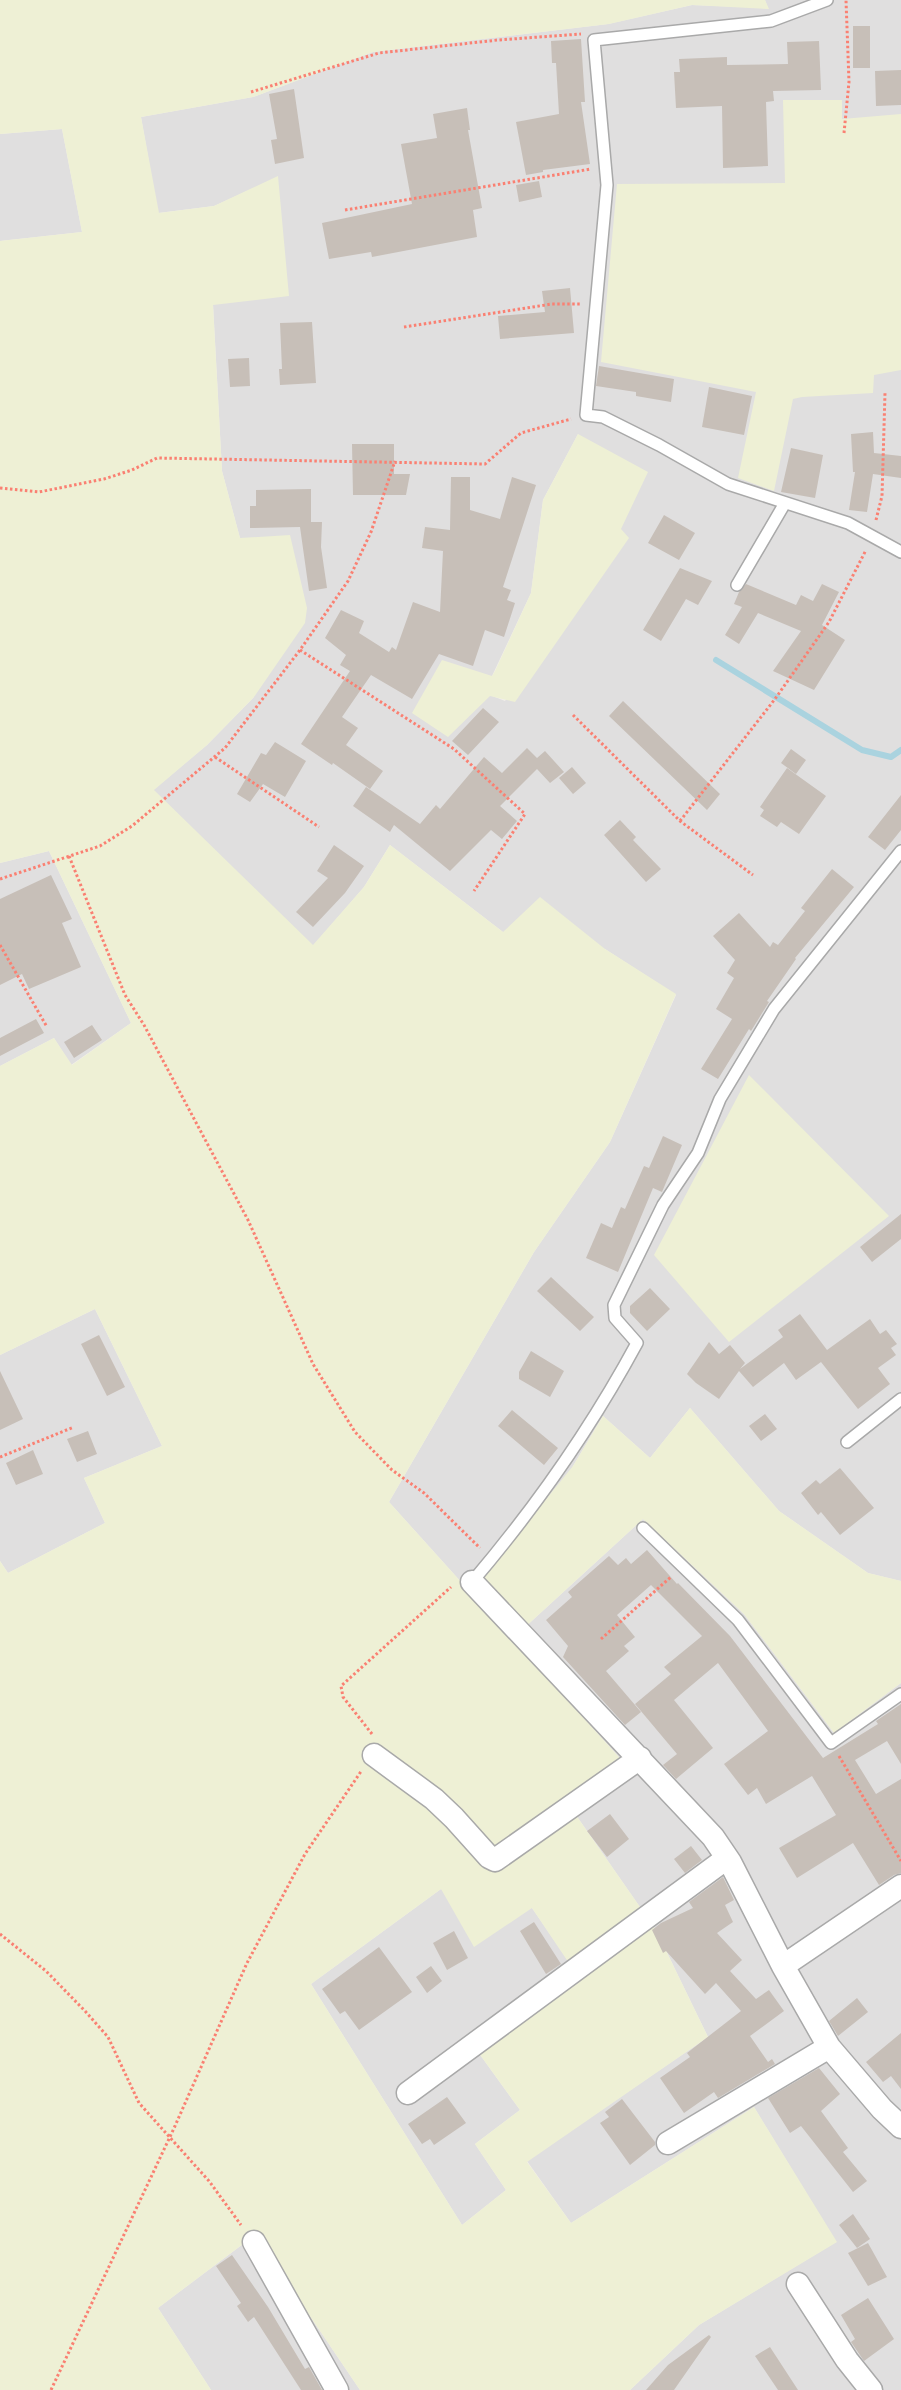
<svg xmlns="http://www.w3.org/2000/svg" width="901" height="2390" viewBox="0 0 901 2390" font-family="'Varela Round',sans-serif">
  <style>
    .residential { fill: #e0dfdf; fill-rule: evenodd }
    .farmland { fill: #eef0d5; fill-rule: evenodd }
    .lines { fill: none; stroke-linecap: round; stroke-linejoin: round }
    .stream { stroke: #aad3df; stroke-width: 6 }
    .building { fill: #c7bfb8 }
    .lane-casing { stroke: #a9a9a9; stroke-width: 14 }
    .street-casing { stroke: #a9a9a9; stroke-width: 25 }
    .path { stroke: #fa8072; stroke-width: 3; stroke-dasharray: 2.5 2.5; stroke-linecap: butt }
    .lane { stroke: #fff; stroke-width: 11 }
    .street { stroke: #fff; stroke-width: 22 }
  </style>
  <rect width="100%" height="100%" fill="#f2efe9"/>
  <path class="residential" d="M765 0H901V1581L868 1573 779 1511 690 1408 650 1458 603 1416 573 1466 523 1629 643 1519 744 1614 834 1733 901 1683V2390H630L699 2325 836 2242 754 2107 571 2223 527 2161 708 2037 656 1930 571 1808 626 1765 389 1502 534 1252 610 1142 676 995 605 949 503 932 390 845 364 887 313 946 153 790 207 745 254 697 240 538 222 471 213 304 278 177 214 206 158 213 141 117 253 97 373 52 608 24 692 5 768 8ZM578 434 621 529 505 701 490 695 492 676 531 593 543 500Z
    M62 129 82 232 0 241V134Z
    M49 851 131 1023 71 1065 54 1038 0 1066V863Z
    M95 1309 162 1446 84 1478 105 1523 8 1573 0 1561V1355Z
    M441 1889 532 1908 582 1981 478 2052 520 2110 475 2144 506 2190 462 2225 311 1984Z
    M255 2235 360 2390H211L158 2308Z"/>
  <path class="farmland" d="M0 0H765L769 9 692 5 609 24 373 52 253 97 141 117 159 213 214 206 278 176 289 296 213 305 222 471 240 538 290 535 307 608 305 623 254 697 207 745 154 790 313 945 364 887 390 845 503 932 540 897 605 949 676 994 610 1142 534 1252 389 1502 626 1765 571 1808 656 1930 708 2037 527 2162 571 2223 754 2107 837 2242 699 2325 630 2390H360L255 2235 158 2308 211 2390H0V1561L8 1573 105 1523 84 1478 162 1446 95 1309 0 1355V1066L54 1038 72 1065 131 1023 49 851 0 863V241L82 232 62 129 0 134ZM441 1889 474 1947 532 1908 581 1981 478 2052 520 2110 475 2144 506 2190 462 2225 311 1984Z
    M783 100H842V119L901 114V370L874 375 873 393 802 397 793 399 774 491 738 478 756 392 601 362 617 184 785 183Z
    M578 434 648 472 621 529 629 538 515 702 490 696 448 737 412 713 442 660 492 676 495 671 531 593 543 500Z
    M749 1075 889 1216 729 1342 654 1255Z
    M690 1408 779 1511 868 1573 901 1581V1683L834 1733 744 1614 643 1519 523 1629 479 1582 573 1466 603 1416 650 1458Z"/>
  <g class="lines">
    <path class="stream" d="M716 660 862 750 891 757 901 750"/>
  </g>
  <path class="building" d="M853 26H870V68H853Z
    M581 39 585 102H581L590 164 543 170V172L526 175 516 122 559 114 556 63H552L551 41Z
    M819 41 821 90 773 91 774 101 766 102 768 166 723 168 722 106 676 108 674 72H680L679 59 727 57V65L788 64 787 42Z
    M901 70V105L876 106 875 71Z
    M294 89 304 158 275 164 271 140 277 139 269 94Z
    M467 108 470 130H468L482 208 473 210 477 237 372 257 371 252 329 259 322 223 412 204 401 144 437 138 433 114Z
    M539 181 542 197 519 202 516 185Z
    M570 288 574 333 500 339 498 316 545 312 542 291Z
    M312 322 316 383 280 385 279 369H282L280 323Z
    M249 358 250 386 230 387 228 359Z
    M599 366 674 379 671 402 636 396V392L596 386Z
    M709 387 752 396 744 435 702 427Z
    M873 432 874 453 901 456V478L873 474 867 512 849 510 855 472H853L851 434Z
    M352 444H394V474H410L406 495H353Z
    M791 448 823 455 815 498 781 492Z
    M451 477H470V510L500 519 512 477 536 485 503 587 511 590 507 600 515 603 504 637 485 630 473 666 439 654 412 699 371 675 342 717 358 728 346 745 383 771 370 789 333 763 332 765 301 744 350 671 340 665 346 655 325 638 341 610 364 621 359 633 389 652 392 647 396 650 413 602 440 612 443 551 422 548 425 527 450 530Z
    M311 489V522H322L321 547 327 588 309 591 300 527 250 528V506H256V490Z
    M664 515 695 533 679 560 648 543Z
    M680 568 712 581 698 605 686 599 661 641 643 630Z
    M746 584 796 605 801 595 813 601 822 584 839 592 822 625 845 640 814 690 773 671 801 631 758 613 739 644 725 635 742 607 734 604 739 592Z
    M623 701 720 794 707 810 609 716Z
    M483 708 499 722 468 755 452 741Z
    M275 742 306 761 285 797 263 784 250 802 237 794 261 753 266 755Z
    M527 748 537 758 545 751 564 772 550 783 537 769 500 806 517 821 502 839 491 830 450 871 394 825 390 832 353 806 366 787 420 824 436 805 440 809 484 757 502 773Z
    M791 749 806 760 796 774 781 763Z
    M572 767 586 783 573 794 559 778Z
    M787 768 826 796 799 834 781 822 777 827 760 816 764 810 760 807Z
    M901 795V830L885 850 868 837Z
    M620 820 636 837 633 840 661 869 646 882 604 835Z
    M334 845 364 866 345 893 313 927 296 912 328 878 317 871Z
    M832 869 854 887 795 958 796 959 767 1001 769 1002 751 1031 749 1029 718 1079 701 1069 732 1019 716 1009 734 978 727 973 735 960 713 936 739 913 770 947 773 942 778 945 805 911 801 908Z
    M51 875 72 919 62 923 81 967 29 989 22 974 0 985V899Z
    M36 1019 44 1033 0 1056V1038Z
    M92 1025 102 1040 74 1058 64 1042Z
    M663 1136 682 1145 662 1192 653 1188 618 1272 586 1258 601 1223 612 1228 621 1207 625 1209 644 1166 649 1168Z
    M901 1214V1239L872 1262 860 1247Z
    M551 1277 594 1317 580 1331 537 1291Z
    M650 1288 670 1309 647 1331 630 1313V1306Z
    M800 1314 827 1350 870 1319 880 1334 886 1330 897 1344 891 1348 896 1355 878 1368 890 1384 858 1409 821 1362 796 1380 784 1363 753 1387 739 1371 719 1399 696 1383 687 1374 709 1342 719 1354 730 1345 745 1363 740 1369 783 1337 778 1330Z
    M99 1335 125 1387 107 1396 81 1344Z
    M531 1351 564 1371 550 1397 519 1379V1372Z
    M0 1371 23 1419 0 1430Z
    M512 1410 558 1448 544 1465 498 1426Z
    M765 1414 777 1429 761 1441 749 1426Z
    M88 1431 97 1454 77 1462 67 1439Z
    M33 1450 43 1474 16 1485 6 1463Z
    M840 1468 874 1508 840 1535 821 1512 818 1515 801 1493 816 1480 820 1484Z
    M647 1550 677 1584 678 1583 730 1636 823 1758 878 1724 876 1721 901 1704V1764L887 1741 855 1760 876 1794 901 1779V1873L894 1875 879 1885 853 1843 797 1878 779 1848 836 1815 812 1776 766 1804 757 1788 748 1795 724 1764 768 1731 718 1663 674 1700 713 1748 676 1779 663 1765 677 1754 635 1704 671 1674 664 1667 702 1636 651 1585 617 1615 635 1637 624 1646 629 1651 606 1671 641 1712 625 1725 563 1657 568 1646 546 1620 572 1597 568 1592 609 1556 618 1565 626 1558 631 1564Z
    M610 1814 629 1839 607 1857 587 1831Z
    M691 1846 702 1860 685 1873 674 1859Z
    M723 1877 734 1900 725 1905 733 1922 717 1933 742 1960 730 1971 756 1999 769 1990 784 2011 750 2036 768 2062 772 2059 775 2064 718 2098 714 2092 684 2113 660 2078 690 2057 687 2053 741 2011 716 1983 705 1994 666 1951 663 1953 652 1930 661 1923 693 1908 689 1902Z
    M534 1922 561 1964 546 1974 520 1931Z
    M454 1931 468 1958 447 1970 433 1943Z
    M379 1947 412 1992 359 2030 345 2011 340 2014 322 1989Z
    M431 1966 442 1981 427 1993 416 1977Z
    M857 1998 868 2012 838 2036 829 2021Z
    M901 2033V2089L891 2076 883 2082 866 2062Z
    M819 2068 840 2094 821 2111 848 2148 843 2152 867 2181 853 2192 801 2126 790 2133 768 2098Z
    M447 2097 466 2123 434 2145 430 2139 422 2144 408 2124Z
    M622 2099 655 2142V2145L630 2165 600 2123 609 2117 605 2112Z
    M853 2214 870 2239 857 2248 839 2225Z
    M868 2243 887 2277 868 2286 848 2253Z
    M232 2255 268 2307 305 2369 309 2367 322 2390H301L254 2317 248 2322 237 2306 241 2303 216 2266Z
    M868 2298 894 2339 864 2361 851 2342 855 2339 841 2315Z
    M709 2335 711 2337 674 2390H646L668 2365Z
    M770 2347 798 2390H778L755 2356Z"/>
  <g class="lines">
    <g class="lane-casing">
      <path id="lane" d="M827 0 771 21 594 40 607 185 586 415 603 417 659 445 728 484 848 523 901 552
        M737 585 785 503
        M847 1442 901 1399
        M643 1528 738 1620 831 1743 901 1694
        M472 1582C535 1508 591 1428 637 1343L615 1318 614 1305 663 1205 698 1153 720 1099 774 1009 901 851"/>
    </g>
    <g class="street-casing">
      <path id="street" d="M472 1582 713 1837 730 1862 783 1966 829 2047 882 2109 901 2127
        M374 1755 434 1799 454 1818 489 1857 495 1860 640 1758
        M783 1966 901 1886
        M408 2093 727 1858
        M668 2143 829 2047
        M254 2242 337 2390
        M798 2284 847 2360 871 2390"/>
    </g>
    <path class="path" d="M251 92 379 53 498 40 581 34
      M844 133 849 82 846 0
      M345 210 591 169
      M404 327 552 304H581
      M0 488 39 492 104 479 132 470 157 458 485 464 521 433 571 419
      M876 520 882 496 885 393
      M300 650 454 749 525 814 474 891
      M573 715 680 821 753 875
      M215 757 319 827
      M680 821 775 699 829 622 866 550
      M69 856 125 995 144 1025 248 1220 313 1364 355 1432 392 1470 424 1493 480 1548
      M0 879 100 846 132 826 225 748 300 650 348 581 371 532 395 461
      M0 945 47 1027
      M0 1457 74 1427
      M601 1639 672 1576
      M372 1734 343 1697 341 1686 451 1587
      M839 1756 901 1861
      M0 1934 46 1971 85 2011 108 2037 139 2103 209 2181 241 2225
      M51 2390 175 2126 247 1963 305 1854 362 1770"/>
    <use href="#lane" class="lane"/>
    <use href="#street" class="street"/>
  </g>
</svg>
